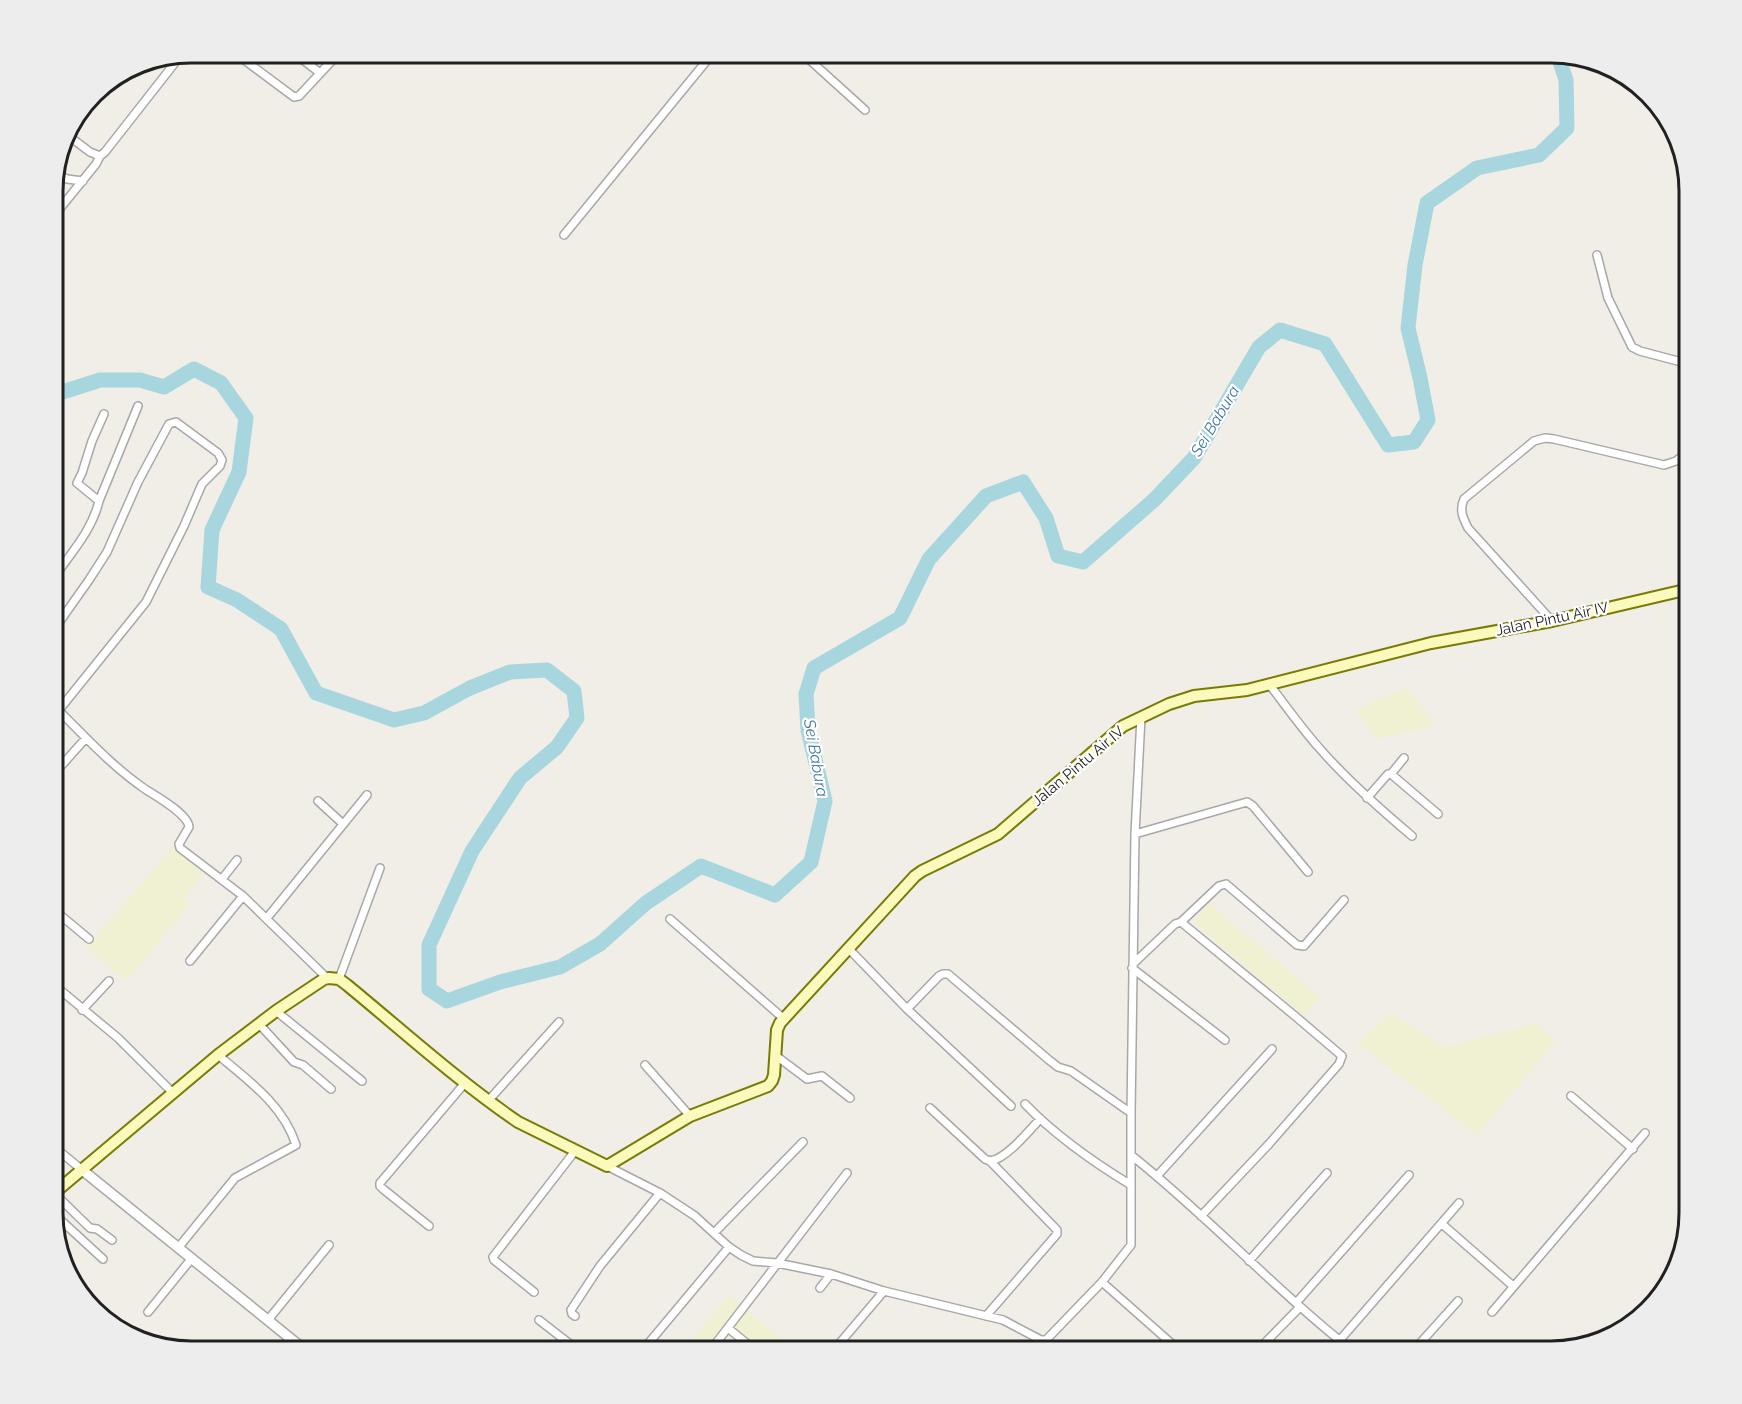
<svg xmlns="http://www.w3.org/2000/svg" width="1742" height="1404" viewBox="0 0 1742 1404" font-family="Raleway,sans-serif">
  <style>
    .farmland { fill: #f0f0d3 }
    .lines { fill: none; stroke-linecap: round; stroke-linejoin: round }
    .river { stroke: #a7d6df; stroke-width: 15 }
    .minor-casing { stroke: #a8a8a8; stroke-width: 10 }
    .tertiary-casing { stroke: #a8a8a8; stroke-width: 12 }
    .secondary-casing { stroke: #777c03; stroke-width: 14 }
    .minor { stroke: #fff; stroke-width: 7 }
    .tertiary { stroke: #fff; stroke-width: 9 }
    .secondary { stroke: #fbf9bc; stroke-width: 10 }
    .labels { text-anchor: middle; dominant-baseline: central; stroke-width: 4.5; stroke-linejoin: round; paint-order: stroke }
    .street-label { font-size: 15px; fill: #212121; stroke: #fff }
    .water-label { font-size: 16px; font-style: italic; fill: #457aa3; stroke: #fff }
    .rim { fill: none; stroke: #212121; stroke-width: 3 }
  </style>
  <rect width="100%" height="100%" fill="#f1ede7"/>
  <path class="farmland" d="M1406 687 1437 725 1376 739 1356 710Z
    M174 845 206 871 184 898 190 904 127 981 86 948Z
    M1209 903 1320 997 1304 1016 1193 922Z
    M1391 1013 1445 1047 1536 1023 1556 1041 1477 1135 1357 1043Z
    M729 1295 780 1338 769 1351H681Z"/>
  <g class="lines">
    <path class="river" d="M53 395 100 380H140L164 387 194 369 221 383 246 418 239 472 212 530 208 587 237 600 281 629 316 693 394 720 424 713 470 688 510 672 547 670 574 691 577 718 557 747 520 778 472 851 429 945V989L447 1001 500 982 560 967 600 944 646 903 701 866 775 895 811 862 825 801 808 730 806 694 814 668 900 618 929 559 986 496 1023 482 1046 518 1058 556 1083 562 1154 500 1194 458 1259 347 1280 330 1325 344 1388 445 1414 442 1428 420 1420 378 1408 328 1415 265 1427 203 1477 168 1539 155 1567 128 1566 80 1557 53"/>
    <g class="minor-casing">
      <path id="minor" d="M235 53 294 97 299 96 339 53
        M294 53 320 73
        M802 53 865 110
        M88 102 91 104 94 102 111 80
        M66 134 90 152 100 156 105 152 181 55
        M55 172 67 179 83 181
        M53 217 96 164 100 156
        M564 235 713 53
        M1597 255 1608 298 1632 347 1640 351 1689 364
        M99 501 77 483 82 473 92 441 104 414
        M53 579C70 554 92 531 99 501L138 406
        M1552 621 1468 528C1463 518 1459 510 1464 499L1534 441 1545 438 1554 439 1664 465 1676 461 1689 451
        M53 631 89 580 107 552 138 482 169 424 176 422 218 453 222 460 220 466 202 484 184 526 146 602 59 710
        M1269 684C1286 706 1302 729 1321 750 1349 782 1380 809 1412 836
        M53 705C83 734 110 765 145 789 156 796 188 814 189 827L179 844 180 848 243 896 327 978
        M1391 774 1404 758
        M53 775 86 738
        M1367 798 1388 774H1391L1438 814
        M318 801 343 824
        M1135 834 1247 802 1253 806 1308 872
        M222 879 237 860
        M53 909 89 939
        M267 918 367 795
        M670 919 784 1019
        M1181 922 1219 886 1226 884 1297 945 1304 946 1344 900
        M848 948 907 1009 1011 1106
        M190 961 243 896
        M1133 964 1175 924 1181 922 1295 1016 1342 1056 1339 1064 1269 1144 1201 1216
        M1132 968 1225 1040
        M339 979 380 868
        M53 984 118 1038 173 1093
        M907 1009 939 976 943 974H948L1049 1060 1058 1067 1071 1071 1131 1113
        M82 1010 109 981
        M276 1011 362 1081
        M259 1024 294 1062 303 1065 331 1089
        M775 1055 807 1079 822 1076 850 1098
        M645 1065 690 1116
        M1571 1096 1633 1149
        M488 1101 559 1022
        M1025 1104C1056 1136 1093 1162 1131 1185
        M930 1108 985 1159 990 1161 1057 1230V1234L986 1316
        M53 1146 81 1169
        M1131 1155C1208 1216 1275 1290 1353 1351
        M990 1161C1006 1159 1028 1132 1040 1119
        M607 1166 660 1193 695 1216 729 1247 741 1255 753 1261 777 1263 831 1274 884 1291 1003 1320 1041 1340H1046L1102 1282 1131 1245V1113L1135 834 1141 717
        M1157 1176 1272 1049
        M54 1193 90 1228 97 1229 112 1240
        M53 1213 103 1259
        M1442 1224 1513 1286
        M429 1226 383 1189 380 1186V1183L465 1083
        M714 1233 803 1142
        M178 1248 235 1178 296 1145C284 1106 248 1080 218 1055
        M1249 1261 1327 1173
        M66 1271 71 1276
        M1102 1282 1180 1351
        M820 1288 831 1274
        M534 1292 494 1260 493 1257 575 1151
        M1296 1303 1409 1175
        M148 1312 192 1258
        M1492 1312 1645 1133
        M575 1316 572 1314 571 1310 600 1266 660 1193
        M268 1320 329 1245
        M539 1320 579 1351
        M728 1328 756 1351
        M1041 1340V1346L1045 1351
        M1339 1341 1459 1203
        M642 1351 729 1247
        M710 1351 847 1173
        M833 1351 884 1291
        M1257 1351 1300 1307
        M1413 1351 1458 1301"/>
    </g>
    <g class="tertiary-casing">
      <path id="tertiary" d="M81 1169 306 1351"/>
    </g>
    <g class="secondary-casing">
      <path id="secondary" d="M53 1194 218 1055 276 1011 324 979 329 978 339 979 347 985C403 1031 458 1081 518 1122L607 1166 690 1116 768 1086 772 1081 774 1075 777 1030 780 1023 915 876 922 871 998 834 1123 726 1169 704 1194 696 1247 690 1431 643 1552 621 1689 589"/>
    </g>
    <use href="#minor" class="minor"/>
    <use href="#tertiary" class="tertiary"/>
    <use href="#secondary" class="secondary"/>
  </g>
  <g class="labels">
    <g class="street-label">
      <text transform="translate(1552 619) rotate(-12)">Jalan Pintu Air IV</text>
      <text transform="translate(1078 766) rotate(-40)">Jalan Pintu Air IV</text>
    </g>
    <g class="water-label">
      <text transform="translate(1215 421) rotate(-59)">Sei Babura</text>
      <text transform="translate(816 758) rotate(80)">Sei Babura</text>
    </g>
  </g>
  <path d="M0 0H1742V1404H0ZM191 63H1551A128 128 0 0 1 1679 191V1213A128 128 0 0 1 1551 1341H191A128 128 0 0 1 63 1213V191A128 128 0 0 1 191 63Z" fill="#ededed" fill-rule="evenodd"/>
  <path class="rim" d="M191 63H1551A128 128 0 0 1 1679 191V1213A128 128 0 0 1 1551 1341H191A128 128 0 0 1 63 1213V191A128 128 0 0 1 191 63Z"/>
</svg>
